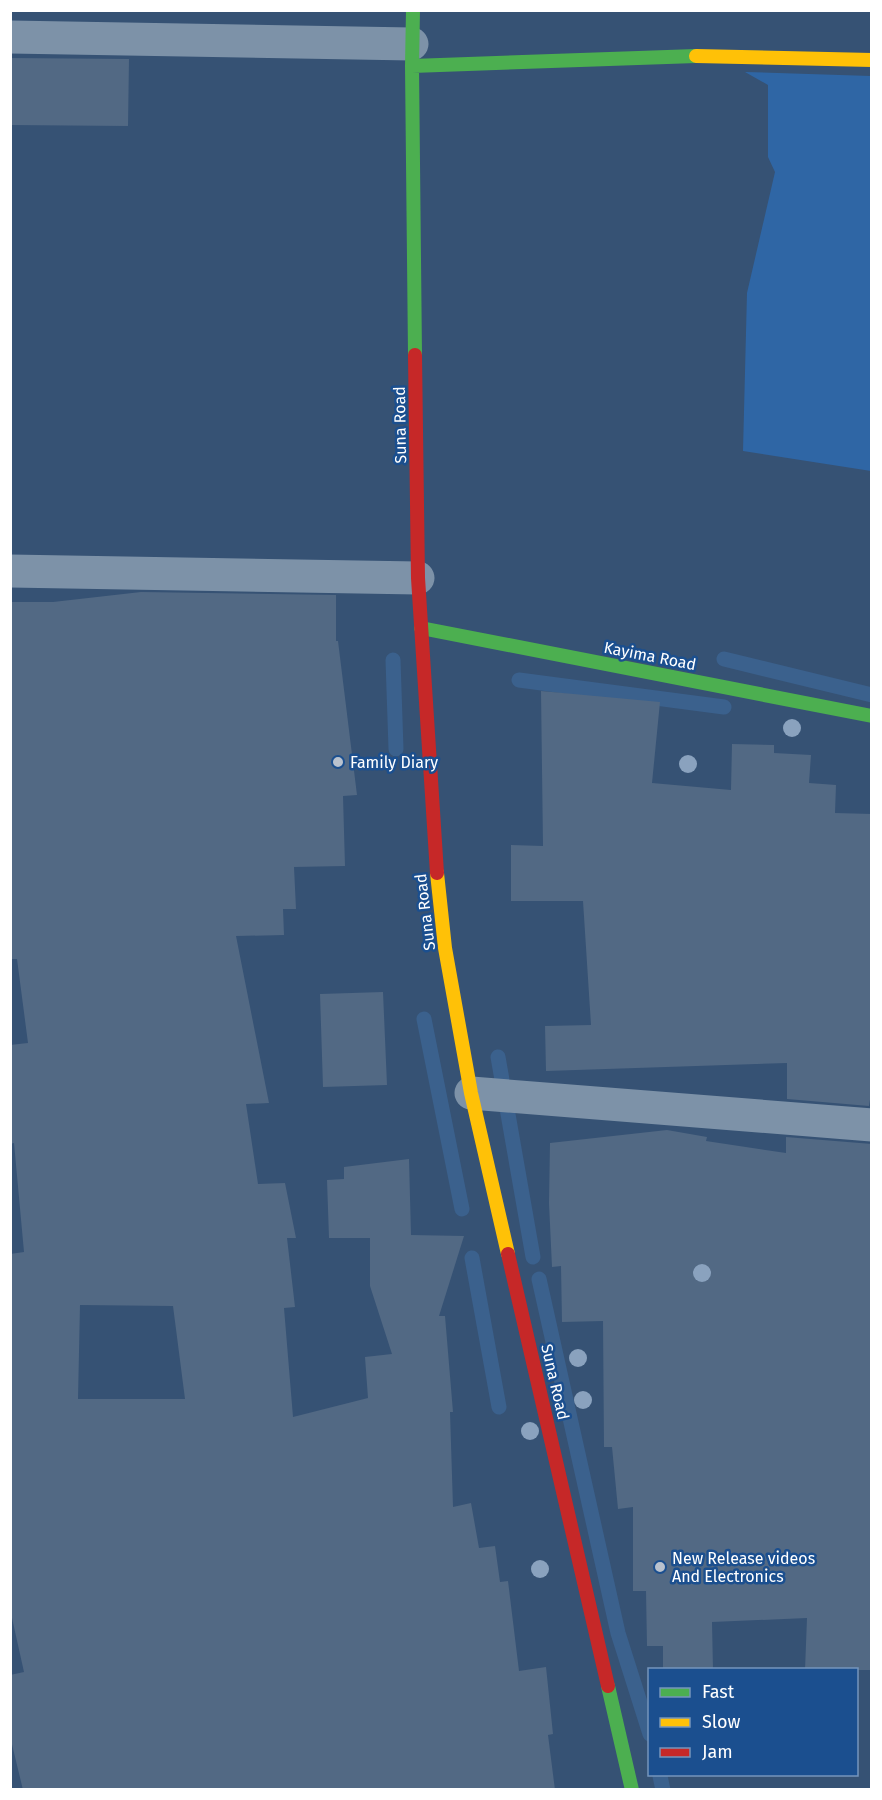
<svg xmlns="http://www.w3.org/2000/svg" width="882" height="1800" viewBox="0 0 882 1800" font-family="'Fira Sans',sans-serif">
  <style>
    .green { fill: #2f66a5 }
    .lines { fill: none; stroke-linecap: round; stroke-linejoin: round }
    .stream { stroke: #3b618d; stroke-width: 15 }
    .building { fill: #526984; fill-rule: evenodd }
    .street { stroke: #7d92a8; stroke-width: 33 }
    .fast { stroke: #4caf50; stroke-width: 14 }
    .slow { stroke: #ffc107; stroke-width: 14 }
    .jam { stroke: #c62828; stroke-width: 14 }
    .tree { fill: #8aa2be }
    .poi-dot { fill: #b9c2ce; stroke: #1b4f8f; stroke-width: 2 }
    .labels { text-anchor: middle; dominant-baseline: central; stroke-width: 5; stroke-linejoin: round; paint-order: stroke }
    .street-label { font-size: 16px; fill: #fff; stroke: #1b4f8f }
    .poi-label { font-size: 16px; fill: #fff; stroke: #1b4f8f; text-anchor: start }
  </style>
  <rect width="100%" height="100%" fill="#365274"/>
  <path class="green" d="M745 72 871 76V471L743 451 747 293 775 172 768 157V85Z"/>
  <g class="lines">
    <path class="stream" d="M724 659 872 695
      M393 660 396 749
      M519 680 724 707
      M424 1019 462 1209
      M498 1057 533 1257
      M472 1258 499 1407
      M539 1279 618 1633 650 1734
      M660 1776 663 1790"/>
  </g>
  <path class="building" d="M10 58 129 59 128 126 10 125Z
    M141 592 336 595V641H338L357 795 343 796 345 866 294 867 296 909H283L284 935 236 936 269 1103 246 1104 258 1184 285 1183 296 1238H287L295 1307 284 1308 293 1417 368 1398 365 1357 392 1354 370 1286V1238H329L327 1180 344 1179V1167L409 1159 411 1235 464 1236 439 1316H445L453 1412H450L453 1507 471 1503 479 1548 495 1546 500 1582 508 1581 519 1671 546 1667 553 1734 548 1735 555 1790H23L10 1736V1675L24 1672 10 1609V1254L24 1252 14 1143 10 1144V1045L28 1043 17 959H10V602H53ZM80 1305 173 1306 185 1399H78Z
    M541 691 660 702 652 783 731 790 732 744 774 745V753L811 755 809 783 836 785 835 813 872 814 870 925H872V1087L869 1106 787 1099V1063L546 1071 545 1026 591 1025 583 901H511V845L543 846Z
    M383 992 387 1085 323 1087 320 994Z
    M667 1130 707 1137 706 1141 786 1153V1137L872 1144V1670H805L807 1618 712 1622 713 1670H663V1646H647L646 1591H633V1507L618 1509 612 1447H604L603 1321 562 1322 561 1266 552 1267 549 1203 550 1143Z"/>
  <g class="lines">
    <path class="street" d="M10 37 412 44
      M10 571 418 578
      M471 1093 872 1125"/>
    <path class="fast" d="M413 10 412 66 415 355
      M412 66 696 56
      M421 628 872 716
      M608 1686 632 1790"/>
    <path class="slow" d="M696 56 872 60
      M437 873 445 948 471 1093 508 1254"/>
    <path class="jam" d="M415 355 418 578 437 873
      M508 1254 608 1686"/>
  </g>
  <g class="tree">
    <circle cx="792" cy="728" r="9"/>
    <circle cx="688" cy="764" r="9"/>
    <circle cx="702" cy="1273" r="9"/>
    <circle cx="578" cy="1358" r="9"/>
    <circle cx="583" cy="1400" r="9"/>
    <circle cx="530" cy="1431" r="9"/>
    <circle cx="540" cy="1569" r="9"/>
  </g>
  <g class="poi-dot">
    <circle cx="338" cy="762" r="6"/>
    <circle cx="660" cy="1567" r="6"/>
  </g>
  <g class="labels">
    <g class="street-label">
      <text transform="translate(400 425) rotate(-91)">Suna Road</text>
      <text transform="translate(650 656) rotate(11)">Kayima Road</text>
      <text transform="translate(425 912) rotate(-97)">Suna Road</text>
      <text transform="translate(555 1382) rotate(77)">Suna Road</text>
    </g>
    <g class="poi-label">
      <text x="350" y="762">Family Diary</text>
      <text x="672" y="1558">New Release videos<tspan x="672" dy="18">And Electronics</tspan></text>
    </g>
  </g>
  <rect width="882" height="1800" fill="none" stroke="#ffffff" stroke-width="24"/>
  <rect x="648" y="1668" width="210" height="108" fill="#1b4f8f" stroke="#7695bc" stroke-width="1.5"/>
  <rect x="660" y="1688" width="30" height="9" fill="#4caf50" stroke="#7695bc" stroke-width="1.5"/>
  <text x="702" y="1698" font-size="18" fill="#ffffff">Fast</text>
  <rect x="660" y="1718" width="30" height="9" fill="#ffc107" stroke="#7695bc" stroke-width="1.5"/>
  <text x="702" y="1728" font-size="18" fill="#ffffff">Slow</text>
  <rect x="660" y="1748" width="30" height="9" fill="#c62828" stroke="#7695bc" stroke-width="1.5"/>
  <text x="702" y="1758" font-size="18" fill="#ffffff">Jam</text>
</svg>
